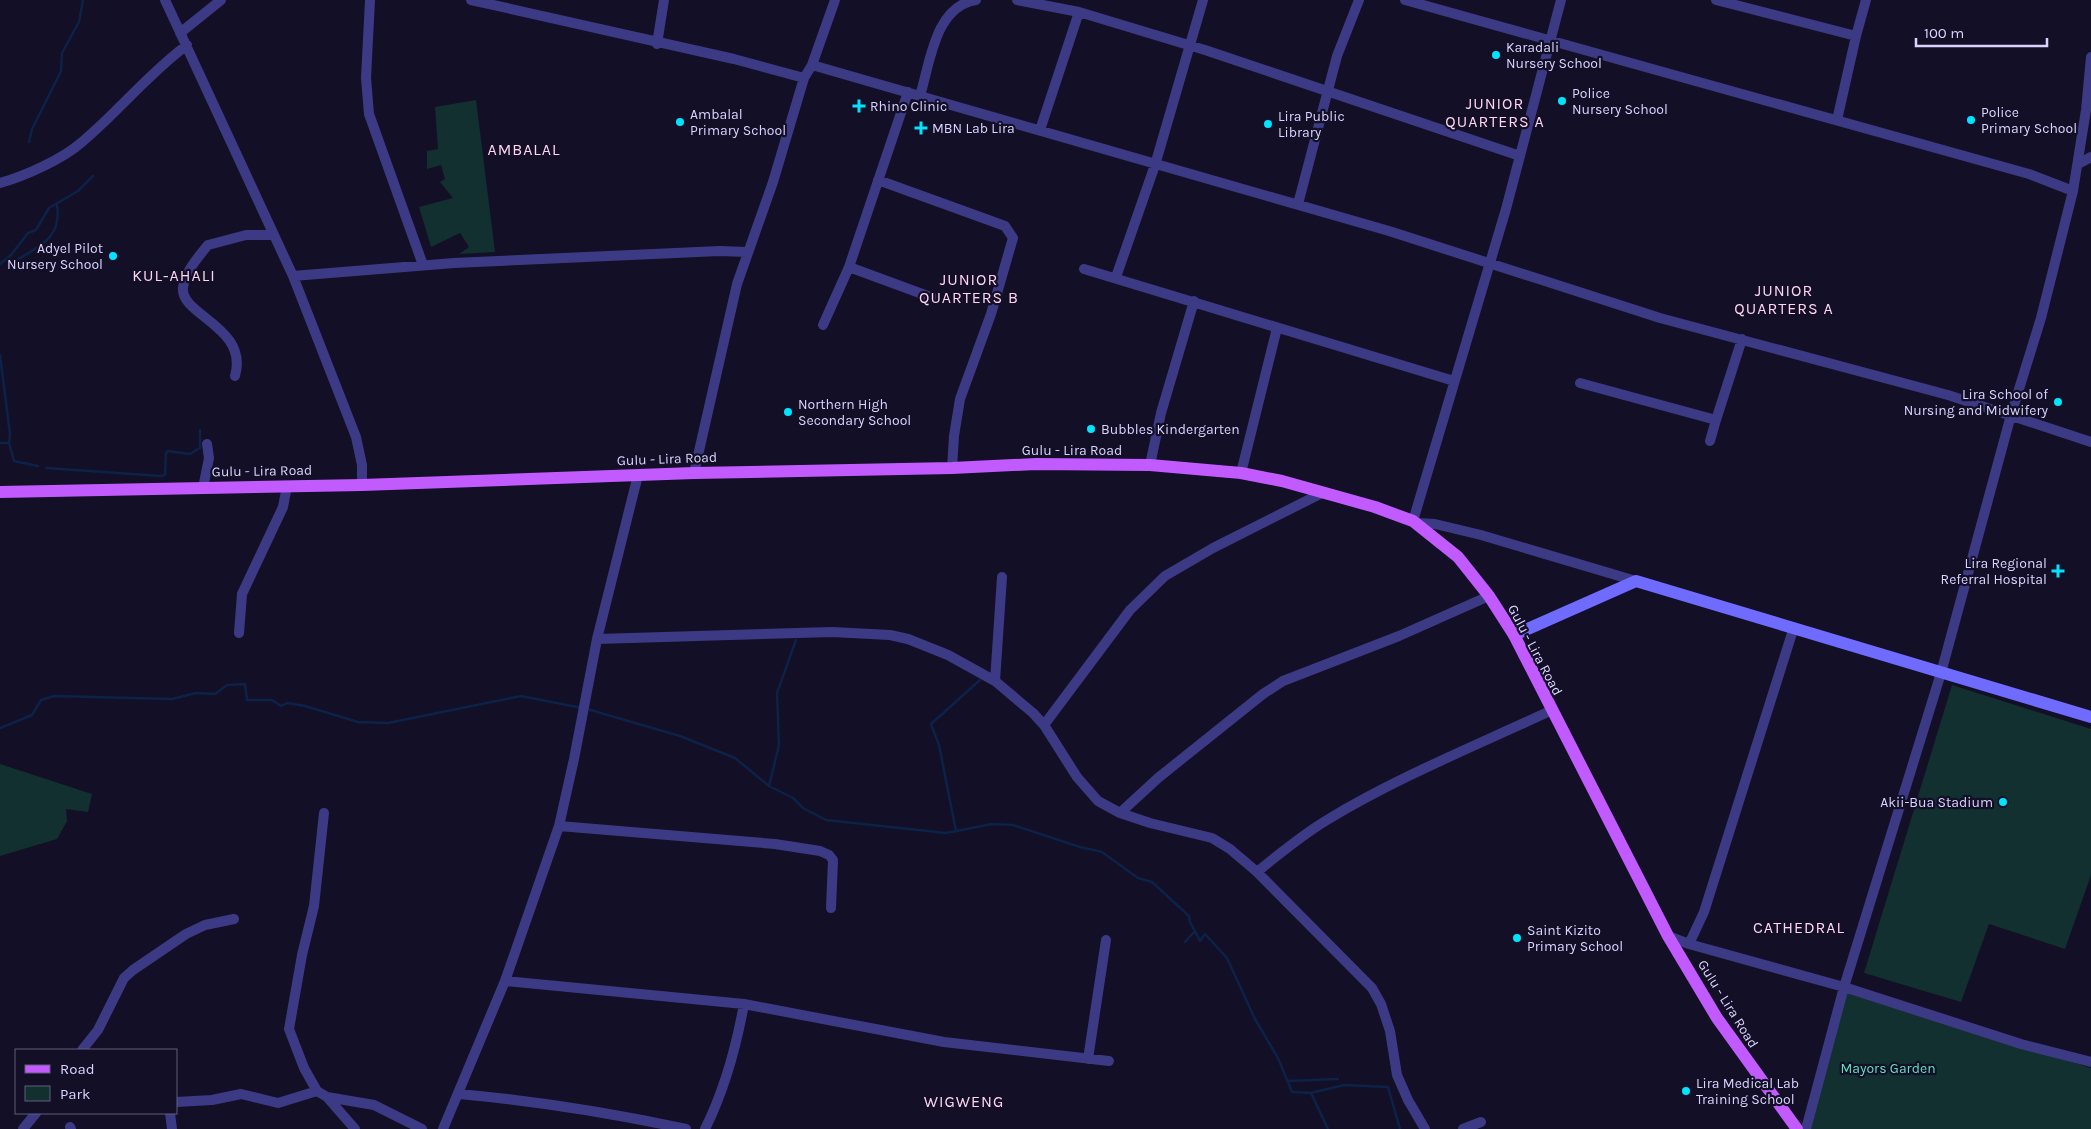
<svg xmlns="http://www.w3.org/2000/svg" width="2091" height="1129" viewBox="0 0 2091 1129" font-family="Karla,sans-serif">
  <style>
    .green { fill: #12302f }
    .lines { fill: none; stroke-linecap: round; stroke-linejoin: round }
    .stream { stroke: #0c2248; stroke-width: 2.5 }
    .minor { stroke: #3d3a85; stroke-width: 10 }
    .secondary { stroke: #6f6bff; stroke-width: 12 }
    .primary { stroke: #c25bff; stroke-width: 12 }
    .poi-dot { fill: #00e5ff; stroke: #130f26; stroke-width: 2 }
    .labels { text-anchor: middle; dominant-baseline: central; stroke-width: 4.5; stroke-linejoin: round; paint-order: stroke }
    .poi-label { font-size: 14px; fill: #d9d4ff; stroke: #130f26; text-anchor: start }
    .street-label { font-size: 14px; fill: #d9d4ff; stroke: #130f26 }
    .park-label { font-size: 14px; fill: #5fe0c0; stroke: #130f26 }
    .quarter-label { font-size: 16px; letter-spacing: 1px; fill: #ffd6f0; stroke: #130f26 }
  </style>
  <rect width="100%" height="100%" fill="#130f26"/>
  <path class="green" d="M476 100 495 252 459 254 469 247 460 233 431 247 419 207 453 198 440 182 445 179 441 165 427 169V151L438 149 435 107Z
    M1952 685 2091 729V875L2065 949 1989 924 1961 1002 1864 973Z
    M0 764 92 794 88 812 66 809 67 821 57 839 0 856Z
    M1844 991 2091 1068V1129H1811Z"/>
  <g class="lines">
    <path class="stream" d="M29 142 32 129 61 71 62 53 79 22 83 0
      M8 258 15 261C40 246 62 238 57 205
      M0 264 11 255 28 233 36 230 49 208 78 191 93 176
      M0 355 10 434 9 443
      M0 443H9L14 461 38 466
      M46 468 161 476 165 475 166 453 168 451 190 454 200 448V430
      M587 709 680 736 735 758 769 786 793 798 803 808 826 820 946 833 992 824 1013 825 1080 847 1102 852 1138 878 1152 882 1189 916 1190 922 1200 941 1205 934 1227 958 1255 1019 1278 1058 1292 1092 1311 1093 1328 1129
      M0 728 32 715 41 700 54 696 172 699 196 693 215 694 227 685 245 684 247 700H272L281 706 287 703 305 706 358 722 388 723 521 696 582 708
      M769 786 779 745 777 693 796 640
      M956 831 939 745 931 724 980 680
      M1185 942 1195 931
      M1288 1081 1338 1079
      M1311 1093 1344 1085 1388 1087 1400 1129"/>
    <path class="minor" d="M165 0 293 276 356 437 362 465V485
      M370 0 366 78 369 114 423 265
      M471 0 734 59 804 78
      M1017 0 1079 12 1205 50 1520 156
      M1405 0 2029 174 2073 191
      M1716 0 1856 36 1866 0
      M180 33 221 0
      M657 44 664 0
      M812 65 1389 231 1660 318 1948 395 2091 442
      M920 96C930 63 935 6 976 0
      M1837 120 1856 36
      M1040 130 1079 12
      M2078 164 2091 157
      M878 180 1005 226 1013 238 991 314 960 399 954 436 952 468
      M0 183C25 176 63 159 82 142 119 111 148 74 187 45
      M1298 204 1337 56 1359 0
      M849 267 936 299
      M1084 269 1454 381
      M293 276 454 263 720 251 747 252
      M1116 277 1155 165 1203 0
      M823 325 849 267 908 92
      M235 376C249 327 180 315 183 288 184 273 199 256 208 245L246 235H273
      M1580 383 1716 420 1710 441
      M1716 420 1742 339
      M1150 465 1161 413 1194 301
      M694 473 737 284 773 182 804 78 812 65 835 0
      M1241 473 1277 328
      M203 488 209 458 207 444
      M1413 521 1506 209 1561 0
      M1417 523 1435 524 1481 535 1636 581
      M239 633 242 594 283 507 287 486
      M597 639 832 632 890 635 908 639 948 655 995 681 1033 713 1044 725 1077 777 1098 801 1120 813 1150 823 1212 838 1230 849 1257 872 1372 988 1381 1004 1390 1031 1397 1075 1408 1100 1425 1129
      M995 681 1002 577
      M1044 725 1130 610 1165 576 1213 548 1322 493
      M324 813 314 906 302 955 289 1029 304 1068 317 1091 327 1097 355 1129
      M1120 813 1158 778 1263 694 1283 681 1399 636 1489 596
      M559 826 775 844 820 851 829 855 833 860 831 908
      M1257 872C1279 854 1302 835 1327 820 1398 777 1475 746 1550 711
      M1668 936 1689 944 1844 987 2021 1044 2091 1062
      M1689 944 1704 912 1793 630
      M505 981 744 1004 944 1042 1109 1061
      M82 1050 98 1030 124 978 133 970 186 934 205 925 234 919
      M1088 1059 1106 940
      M459 1094C536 1101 611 1113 686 1129
      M327 1097 374 1105 422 1129
      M176 1102 212 1100 241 1094 278 1103 317 1091
      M170 1113 172 1129
      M70 1127 71 1129
      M23 1129 36 1113
      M443 1129 505 981 559 826 574 759 597 639 638 475
      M705 1129C725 1089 736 1048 744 1004
      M1463 1129 1481 1122
      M1806 1129 1844 987 1941 673 2011 415 2041 318 2073 191 2086 110 2091 57"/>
    <path class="secondary" d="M1514 635 1636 581 2091 717"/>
    <path class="primary" d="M0 492 362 485 694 473 952 468 1036 464 1150 465 1241 473 1282 481 1375 507 1413 521 1458 557 1489 596 1514 635 1668 936 1717 1018 1797 1129"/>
  </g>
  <g class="poi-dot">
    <circle cx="1496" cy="55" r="5"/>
    <circle cx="1562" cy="101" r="5"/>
    <path d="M856.5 98.5h5v5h5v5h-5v5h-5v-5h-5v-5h5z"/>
    <circle cx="1971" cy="120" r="5"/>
    <circle cx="680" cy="122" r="5"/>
    <circle cx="1268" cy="124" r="5"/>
    <path d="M918.5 120.5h5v5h5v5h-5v5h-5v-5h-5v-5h5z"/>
    <circle cx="113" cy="256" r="5"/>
    <circle cx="2058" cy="402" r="5"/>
    <circle cx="788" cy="412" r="5"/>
    <circle cx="1091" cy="429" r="5"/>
    <path d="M2055.5 563.5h5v5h5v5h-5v5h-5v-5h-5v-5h5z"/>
    <circle cx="2003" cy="802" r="5"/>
    <circle cx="1517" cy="938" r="5"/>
    <circle cx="1686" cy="1091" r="5"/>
  </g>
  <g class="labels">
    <g class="poi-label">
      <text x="1506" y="47">Karadali<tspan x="1506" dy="16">Nursery School</tspan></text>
      <text x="1572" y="93">Police<tspan x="1572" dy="16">Nursery School</tspan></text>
      <text x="870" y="106">Rhino Clinic</text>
      <text x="1981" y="112">Police<tspan x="1981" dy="16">Primary School</tspan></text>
      <text x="690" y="114">Ambalal<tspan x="690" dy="16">Primary School</tspan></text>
      <text x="1278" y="116">Lira Public<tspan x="1278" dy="16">Library</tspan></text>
      <text x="932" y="128">MBN Lab Lira</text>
      <text x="103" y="248" text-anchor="end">Adyel Pilot<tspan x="103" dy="16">Nursery School</tspan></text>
      <text x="2048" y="394" text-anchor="end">Lira School of<tspan x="2048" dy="16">Nursing and Midwifery</tspan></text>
      <text x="798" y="404">Northern High<tspan x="798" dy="16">Secondary School</tspan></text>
      <text x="1101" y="429">Bubbles Kindergarten</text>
      <text x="2047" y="563" text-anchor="end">Lira Regional<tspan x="2047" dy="16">Referral Hospital</tspan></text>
      <text x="1993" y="802" text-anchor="end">Akii-Bua Stadium</text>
      <text x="1527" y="930">Saint Kizito<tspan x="1527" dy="16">Primary School</tspan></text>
      <text x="1696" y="1083">Lira Medical Lab<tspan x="1696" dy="16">Training School</tspan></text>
    </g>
    <g class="street-label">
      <text x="1072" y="450">Gulu - Lira Road</text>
      <text transform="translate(667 459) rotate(-2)">Gulu - Lira Road</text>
      <text transform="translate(262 471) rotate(-1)">Gulu - Lira Road</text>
      <text transform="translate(1535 650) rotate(62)">Gulu - Lira Road</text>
      <text transform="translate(1728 1004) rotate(58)">Gulu - Lira Road</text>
    </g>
    <g class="park-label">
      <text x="1888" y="1068">Mayors Garden</text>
    </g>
    <g class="quarter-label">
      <text x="1495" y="103">JUNIOR<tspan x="1495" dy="18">QUARTERS A</tspan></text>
      <text x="524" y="149">AMBALAL</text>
      <text x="174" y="275">KUL-AHALI</text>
      <text x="969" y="279">JUNIOR<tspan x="969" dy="18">QUARTERS B</tspan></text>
      <text x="1784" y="290">JUNIOR<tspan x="1784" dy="18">QUARTERS A</tspan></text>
      <text x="1799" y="927">CATHEDRAL</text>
      <text x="964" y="1101">WIGWENG</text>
    </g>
  </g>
  <rect x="15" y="1049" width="162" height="65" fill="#130f26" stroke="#625e7d"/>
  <rect x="25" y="1065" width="25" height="8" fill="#c25bff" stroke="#625e7d"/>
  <text x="60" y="1074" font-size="15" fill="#d9d4ff">Road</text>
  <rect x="25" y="1086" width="25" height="15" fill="#12302f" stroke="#625e7d"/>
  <text x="60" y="1099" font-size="15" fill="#d9d4ff">Park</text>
  <path d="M1916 38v8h131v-8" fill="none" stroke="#d9d4ff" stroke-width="2.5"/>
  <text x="1924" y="38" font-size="15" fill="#d9d4ff" stroke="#130f26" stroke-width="4" paint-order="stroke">100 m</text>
</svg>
